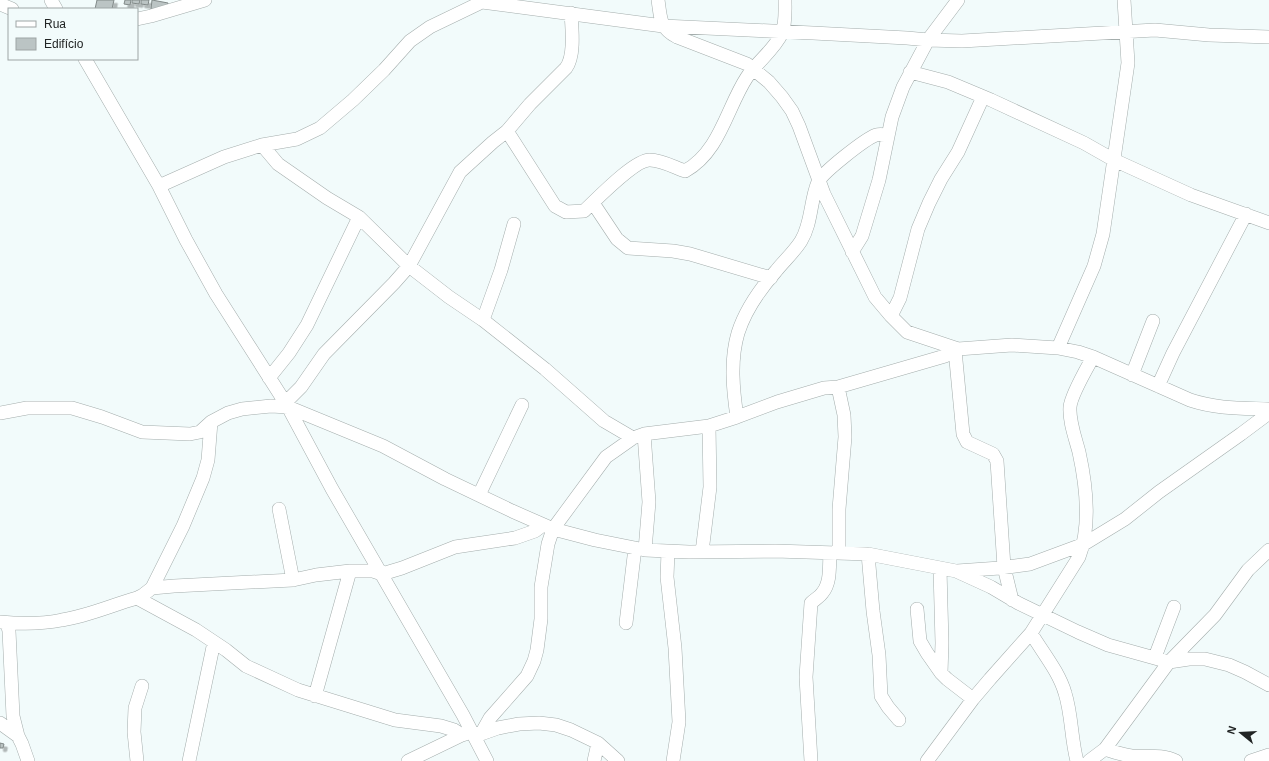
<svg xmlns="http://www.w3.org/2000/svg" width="1269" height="761" viewBox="0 0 1269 761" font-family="Helvetica,sans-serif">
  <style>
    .building { fill: #bbc4c4; stroke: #818988; filter: url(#shadow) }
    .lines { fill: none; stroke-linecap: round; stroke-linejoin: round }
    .minor-casing { stroke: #a4adac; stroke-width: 14 }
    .minor { stroke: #fff; stroke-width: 13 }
  </style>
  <defs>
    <filter id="shadow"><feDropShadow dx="3.5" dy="3.5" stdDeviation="0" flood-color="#0004"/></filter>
  </defs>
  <rect width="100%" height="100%" fill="#f2fbfb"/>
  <path class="building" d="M97 0H114L112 9H95Z
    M125 0H131L130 5 124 4Z
    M132 0H140L139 4 132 3Z
    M141 0H149L148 5 141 4Z
    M152 0 168 3 167 11 151 9Z
    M0 743 4 744 3 748H0Z"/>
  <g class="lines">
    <g class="minor-casing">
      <path id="minor" d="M51 0 56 9
        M658 0C661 19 659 27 677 37L747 64 769 82 782 97 792 111 799 126 824 194 875 297 891 316 907 332 958 349 1012 345 1058 348 1078 352 1093 357 1190 400C1217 409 1241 408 1269 409
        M0 4 12 9
        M137 19 151 16 205 0
        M85 59 159 186 186 240 216 294 288 407 332 489 463 715 487 761
        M910 72 948 82 991 100 1084 143 1114 160 1191 195 1269 223
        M507 131 555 206 566 212 584 211C596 200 635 159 650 160 661 160 674 167 685 171 720 152 727 107 747 77 757 62 775 49 782 33 786 23 785 11 785 0
        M262 145 278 164 327 198 359 217 409 266 449 297 483 320 545 369 604 421 633 438
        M159 186 224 157 262 145 297 139 320 128 353 100 384 70 410 41 430 27 482 2 663 26 813 33 907 38 928 40 962 41 1155 30 1209 35 1269 37
        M593 203 617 239 628 248 673 251 690 254 771 278
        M852 252 862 236 879 180 892 117 903 87 928 40 958 0
        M891 316 900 298 918 229 929 203 941 179 958 152 983 97
        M483 320 501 270 514 224
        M1058 348 1094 266 1103 234 1128 63 1124 0
        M955 350 963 434 967 442 993 454 997 461 1004 567 1012 600
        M1132 375 1153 321
        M269 378 289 353 307 325 359 217
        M1158 386 1173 353 1246 214
        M838 387 844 415 845 437 839 509V553
        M285 403 301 387 324 354 394 283 409 266 460 172 493 142 507 131 530 104 566 68C575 56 572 29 571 13
        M0 413 27 408H72L102 417 142 432 190 434 200 432 211 422 228 413 242 409 271 406 288 407 383 446 445 479 512 511 553 529 595 540 645 550 689 552 775 551 868 554 956 571 991 587 1018 603 1078 632 1108 645 1169 662 1189 659H1205L1229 665 1245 672 1269 685
        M737 417C733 390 730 360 738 333 745 311 761 288 776 271 784 261 794 252 801 241 812 223 810 201 818 182 823 172 865 139 876 135 880 134 885 135 888 135
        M644 434 649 502 645 550
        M479 495 522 405
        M279 509 293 580
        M668 552 667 577 675 648 679 722 673 761
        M702 552 710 487 709 426
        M868 554 873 611 879 655 881 696 888 707 899 720
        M940 569 942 643 941 673
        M957 571 1000 568 1030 564 1084 544 1125 519 1159 492 1241 434 1269 413
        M152 588 183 526 203 478 208 460 211 422
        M137 598 196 630 226 650 246 666 298 690 395 720 441 726 454 730 462 735
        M917 609 920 641 927 653 941 673 947 679 973 699
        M0 622C20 624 42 624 62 620 88 616 112 605 137 598L143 595 152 588 174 586 293 580 316 575 350 571H373L382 574 402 568 455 547 515 538 535 531 543 525
        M7 623 9 631 13 716 18 736 22 744 28 761
        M626 623 635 548
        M1031 633C1043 653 1059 672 1065 693 1072 715 1071 739 1077 761
        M1155 657 1174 607
        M315 696 350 571
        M0 723 18 736
        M481 734 490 718 527 676 534 661 537 650 541 619V587L548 544 553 529 606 457 633 438 644 434 709 426 737 417 777 402 824 388 838 387 945 356 958 349
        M1105 749C1114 752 1122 755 1132 756 1147 757 1162 754 1176 761
        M137 761 134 732 135 708 142 686
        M189 761 214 642
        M408 761 462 735 471 732 481 734 498 728 519 724 539 723 556 725 571 730 598 743 618 761
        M594 761 598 743
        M811 761 806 677 811 603C815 599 820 597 823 592 831 582 829 566 830 554
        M927 761 973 699 990 679 1031 633 1079 557C1091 526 1086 484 1079 452 1075 437 1069 421 1070 407 1071 395 1087 368 1093 357
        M1089 761 1105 749 1169 662 1215 615 1248 570 1269 550
        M1251 761 1269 755"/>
    </g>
    <use href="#minor" class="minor"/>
  </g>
  <rect x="8" y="8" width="130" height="52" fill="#f2fbfb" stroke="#9ea5a5"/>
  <rect x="16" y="21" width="20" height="6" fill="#ffffff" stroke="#9ea5a5"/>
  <text x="44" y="28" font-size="12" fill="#212424">Rua</text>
  <rect x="16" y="38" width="20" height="12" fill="#bbc4c4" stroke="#9ea5a5"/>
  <text x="44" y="48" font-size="12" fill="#212424">Edifício</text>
  <g transform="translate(1241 733) rotate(288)" stroke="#f2fbfb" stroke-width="3" paint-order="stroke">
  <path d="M0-3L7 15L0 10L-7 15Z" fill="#212424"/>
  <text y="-6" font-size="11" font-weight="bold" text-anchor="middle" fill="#212424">N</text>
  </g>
</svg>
